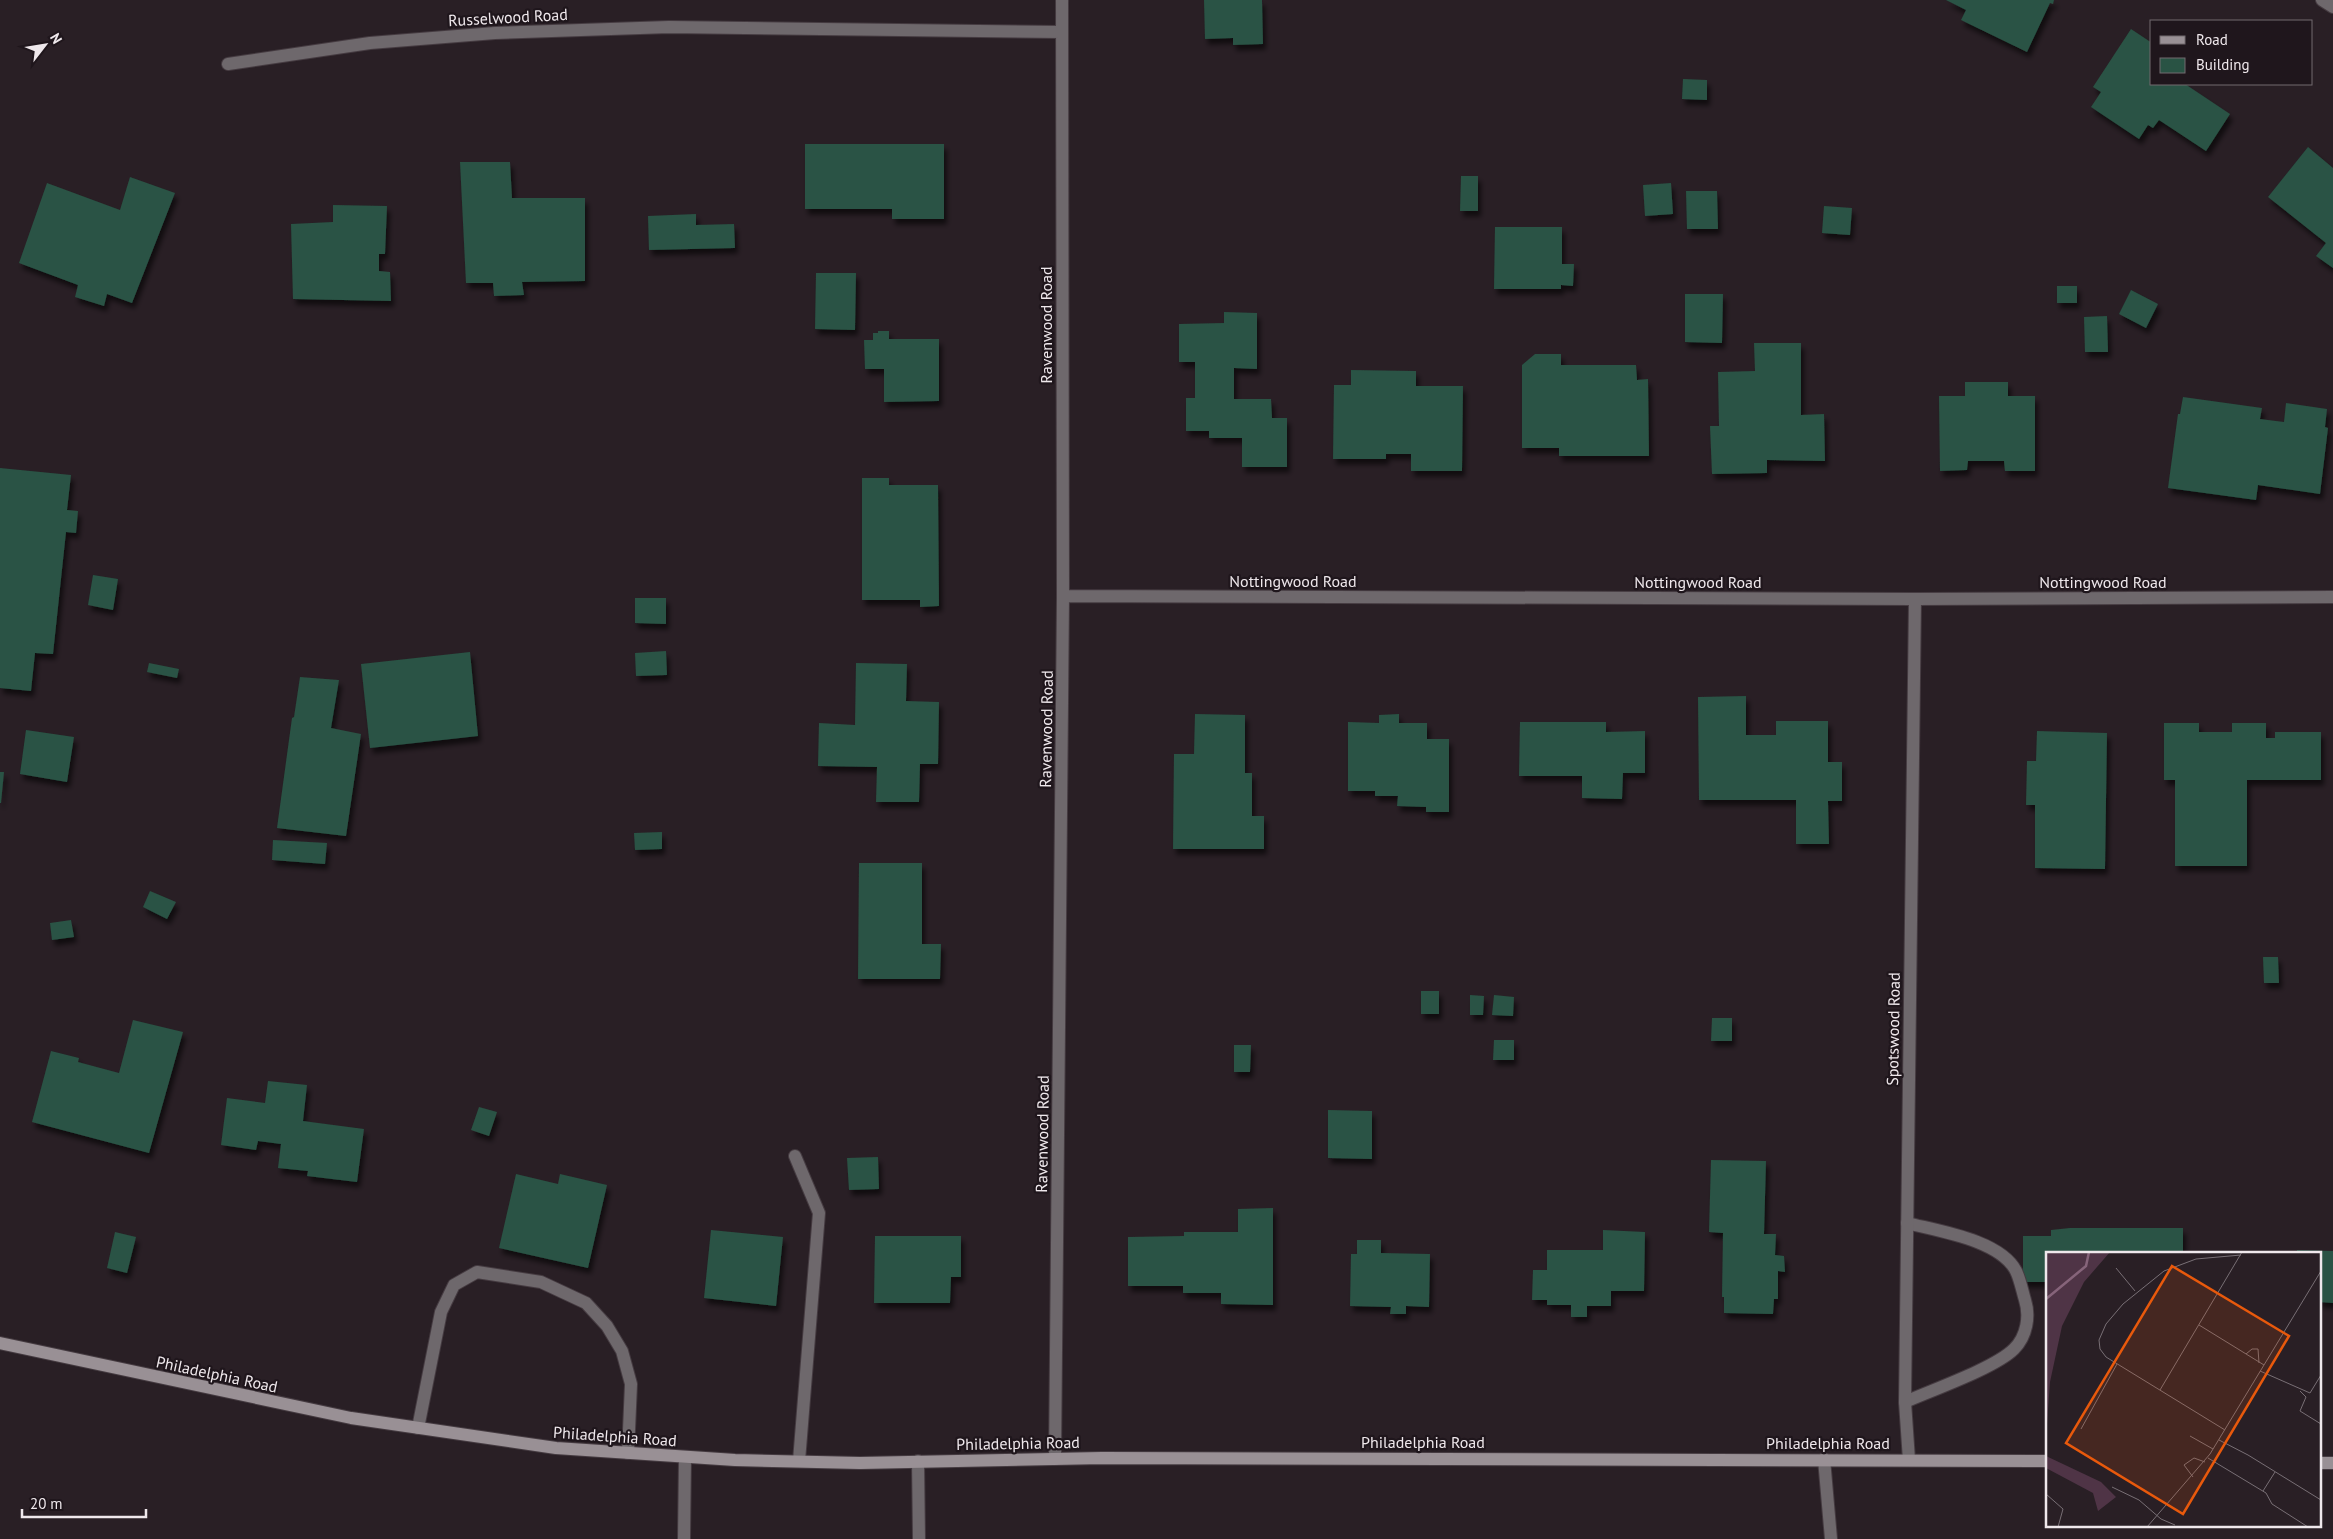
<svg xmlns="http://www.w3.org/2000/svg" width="2333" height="1539" viewBox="0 0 2333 1539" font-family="'PT Sans',sans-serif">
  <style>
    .building { fill: #295344; filter: url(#shadow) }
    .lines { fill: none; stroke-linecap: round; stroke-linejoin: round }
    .lane-casing { stroke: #453b41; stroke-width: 14 }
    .street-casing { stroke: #453b41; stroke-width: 14 }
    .secondary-casing { stroke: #453b41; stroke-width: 14 }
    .lane { stroke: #6e686c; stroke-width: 12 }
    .street { stroke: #6e686c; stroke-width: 12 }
    .secondary { stroke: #999095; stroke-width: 12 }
    .labels { text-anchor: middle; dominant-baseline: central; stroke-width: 4.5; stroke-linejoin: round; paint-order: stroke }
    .street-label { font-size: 16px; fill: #efe8ec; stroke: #1f161c }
    .inset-river { fill: none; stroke: #86647a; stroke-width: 2.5 }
    .inset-road { fill: none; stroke: #786f75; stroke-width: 1 }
    .view { fill: #e8590c; fill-opacity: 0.15; stroke: #e8590c; stroke-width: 2.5 }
    .inset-edge { fill: none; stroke: #efe8ec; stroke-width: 2.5 }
  </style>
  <defs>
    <filter id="shadow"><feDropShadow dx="3" dy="5.5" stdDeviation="2.5" flood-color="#0009"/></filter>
  </defs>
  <rect width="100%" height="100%" fill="#291f25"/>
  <path class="building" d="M1204 0H1262L1263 44 1233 45V38L1205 39Z
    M1946 0H2054L2053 4 2050 3 2027 52 1961 20 1966 10Z
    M2131 29 2152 43V84H2185L2230 114 2206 151 2159 120 2153 128 2148 125 2139 139 2091 107 2101 92 2093 87Z
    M1683 79 1707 80V100L1682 99Z
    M805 144H944V219H892V209H805Z
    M2308 147 2333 168V268L2316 256 2326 243 2268 197Z
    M460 162H510L512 198H585V281L522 282 524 295 494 296 493 283H466Z
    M1461 176H1478V211H1460Z
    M130 177 175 193 132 303 107 294 104 306 75 297 78 285 19 263 47 183 120 210Z
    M1671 183 1673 214 1645 216 1643 185Z
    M1686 191H1717L1718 229H1687Z
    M333 205 387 206 385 254H379V271L390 272 391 301 293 299 291 224 333 222Z
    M1824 206 1852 208 1850 235 1822 233Z
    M696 214V225L734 224 735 248 649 250 648 216Z
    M1495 227H1562V264H1574L1573 286 1561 285V289H1494Z
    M816 273H856L855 330 815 329Z
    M2057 286H2077V303H2057Z
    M2131 290 2158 304 2146 328 2119 314Z
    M1685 294H1723L1722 343 1685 342Z
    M1224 312 1257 313V369L1234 368V399H1271L1272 418H1287V467H1242V438H1209V431H1186V398H1195V362H1179V324L1224 323Z
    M2107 316 2108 352H2085L2084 317Z
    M878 331H889V339H939V401L884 402V369H865L864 340H873V333H878Z
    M1754 343H1801V415L1824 414 1825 461 1767 460V473L1712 474 1710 426H1719L1718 372 1755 371Z
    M1535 354H1561V365H1636L1637 380 1648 379 1649 456H1559V448H1522V365Z
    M1351 370 1416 371V386H1463L1462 471H1411V454H1386V459H1333L1334 385H1351Z
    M1965 382H2008V396H2035V471H2005L2004 461H1968L1967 470 1940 471 1939 396H1965Z
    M2183 397 2262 408 2260 419 2284 422 2286 403 2327 409 2325 427 2328 428 2320 494 2258 485 2256 500 2168 488 2178 414H2180Z
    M0 468 71 475 67 510 78 511 76 533 66 532 53 654 35 653 31 691 0 688Z
    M862 478H889V485H938L939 606 920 607V600H862Z
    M93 575 118 579 113 610 88 605Z
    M635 598H666V624L635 623Z
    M666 651 667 675 636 676 635 653Z
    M470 652 478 736 370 748 361 664Z
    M149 663 179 669 177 678 147 672Z
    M856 663 907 664 906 701 939 702 938 764H920L919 802H876L877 767 818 766 819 723 855 725Z
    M300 677 339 680 331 728 361 734 346 836 277 828 292 718 294 717Z
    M1746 696V735H1776V721H1828V762H1842V801H1828L1829 844H1796V800H1699L1698 697Z
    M1195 714 1245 715V773H1252V816H1264V849H1173L1174 754H1194Z
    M1399 714V723H1427V739H1449V812H1426V807L1397 806 1398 796H1375V791H1348V722L1379 723V715Z
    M1520 722H1606V732L1645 731V773H1623L1622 799 1582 798V776H1519Z
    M2164 723H2199V732H2232V723H2266V738H2275V732H2321V780H2247V866H2175V780H2164Z
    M26 730 74 737 67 782 20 774Z
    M2037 731 2107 733 2105 869 2035 868V805H2026L2027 761H2036Z
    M0 772H4L1 803H0Z
    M662 832V849L635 850 634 833Z
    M273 840 327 843 325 864 272 860Z
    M859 863H922V944H941L940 979H858Z
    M150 891 176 902 167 919 143 907Z
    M71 920 74 937 52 940 50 923Z
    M2263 957H2278L2279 983H2264Z
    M1421 991H1439V1014H1421Z
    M1470 995 1484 996 1483 1015H1470Z
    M1494 995 1514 997 1513 1016 1492 1015Z
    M1712 1018H1732V1041H1711Z
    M133 1020 183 1032 149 1153 32 1122 51 1051 79 1058 78 1062 119 1073Z
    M1494 1040H1514V1060H1493Z
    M1234 1045H1251L1250 1072H1234Z
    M268 1081 307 1085 303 1121 364 1129 357 1182 307 1176 308 1171 278 1168 281 1144 258 1141 256 1150 221 1145 227 1098 265 1103Z
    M479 1107 497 1112 489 1136 471 1130Z
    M1328 1110 1372 1111V1159L1328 1158Z
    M878 1157 879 1189 849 1190 847 1158Z
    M1711 1160 1766 1161 1764 1234H1776L1775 1255 1784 1256 1785 1272 1778 1271V1299H1774L1773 1314 1724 1313V1297H1722L1723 1233 1709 1232Z
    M516 1174 558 1184 560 1174 607 1185 588 1268 499 1248Z
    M1273 1208V1305L1221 1304V1293H1183V1286H1128V1237L1184 1236V1232H1238V1209Z
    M2070 1228H2183V1253H2047V1282H2023V1236H2051V1230Z
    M711 1230 783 1237 776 1306 704 1298Z
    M1603 1230 1645 1232 1644 1291H1611V1306H1587V1317H1571V1305H1547V1300H1532L1533 1270H1547V1250H1603Z
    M115 1232 136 1237 127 1273 107 1268Z
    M875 1236H961V1277H951L950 1303H874Z
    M1357 1240H1381V1253L1430 1254 1429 1307 1406 1306V1314H1390L1391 1307 1350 1306 1351 1254H1357Z
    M2297 1250 2333 1251V1303L2319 1302V1253H2297Z"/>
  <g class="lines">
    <g class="lane-casing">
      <path id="lane" d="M795 1156 819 1213 799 1461
        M1905 1402C1932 1390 1995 1368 2014 1349 2027 1336 2030 1316 2025 1300 2022 1290 2020 1279 2016 1271 2000 1240 1938 1231 1907 1223
        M418 1428 441 1312 454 1285 477 1272 541 1282 586 1303 607 1326 622 1351 631 1384 628 1453
        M1824 1459 1831 1539
        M918 1461 919 1539
        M684 1539 685 1457"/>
    </g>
    <g class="street-casing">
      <path id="street" d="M2322 0 2333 7
        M228 64 370 43 495 33 669 27 1061 32
        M1063 596 1915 599 2333 597
        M1055 1459 1063 596 1062 0
        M1909 1460 1905 1402 1915 599"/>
    </g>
    <g class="secondary-casing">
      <path id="secondary" d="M0 1343 351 1418 556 1448 735 1460 860 1463 1102 1458 2047 1461
        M2319 1463H2333"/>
    </g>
    <use href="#lane" class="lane"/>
    <use href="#street" class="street"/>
    <use href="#secondary" class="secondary"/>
  </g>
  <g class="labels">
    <g class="street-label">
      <text transform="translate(508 17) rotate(-3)">Russelwood Road</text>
      <text transform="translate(1046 325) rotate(-90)">Ravenwood Road</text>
      <text x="1293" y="581">Nottingwood Road</text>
      <text x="1698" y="582">Nottingwood Road</text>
      <text x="2103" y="582">Nottingwood Road</text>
      <text transform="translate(1046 729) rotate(-89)">Ravenwood Road</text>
      <text transform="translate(1893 1029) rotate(-89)">Spotswood Road</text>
      <text transform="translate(1042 1134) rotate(-89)">Ravenwood Road</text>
      <text transform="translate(217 1374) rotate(12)">Philadelphia Road</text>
      <text transform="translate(615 1436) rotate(4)">Philadelphia Road</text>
      <text x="1423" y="1442">Philadelphia Road</text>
      <text transform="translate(1018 1443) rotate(-1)">Philadelphia Road</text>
      <text x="1828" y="1443">Philadelphia Road</text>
    </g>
  </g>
  <g transform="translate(2046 1252)">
    <rect width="275" height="275" fill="#291f25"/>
    <path d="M0 0H64L38 30 16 74 4 130 0 186ZM0 204 55 230 70 245 52 259 47 241 0 216Z" fill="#4f3446"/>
    <path class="inset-river" d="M0 47 40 14 43 0"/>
    <path class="inset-road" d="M70 16 89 39M153 73 218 113M200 102 206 97H212L213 111M214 119 264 141 275 123M114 138 196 0M254 139 260 145 254 159 275 172M35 177 71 112M179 178 60 105 54 97 53 88 60 72 77 52 118 19 150 7 195 3M144 184 167 197M173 188 202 203 275 248M162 206 220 241 226 252 262 275M147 225 138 213 148 206 159 210M66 235 93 248 115 267 129 273M217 239 229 220M0 242 17 257 12 275M101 275 164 202 275 19"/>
    <path class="view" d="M126 14 243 84 137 262 20 191Z"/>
    <rect width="275" height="275" class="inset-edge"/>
  </g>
  <rect x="2150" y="20" width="162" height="65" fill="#1f161c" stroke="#726a6f"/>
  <rect x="2160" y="36" width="25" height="8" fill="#999095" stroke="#726a6f"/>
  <text x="2196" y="45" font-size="15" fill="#efe8ec">Road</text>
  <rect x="2160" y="58" width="25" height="15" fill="#295344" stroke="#726a6f"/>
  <text x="2196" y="70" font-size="15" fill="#efe8ec">Building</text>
  <g transform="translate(45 45) rotate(59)" stroke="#1f161c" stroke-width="4" paint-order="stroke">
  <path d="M0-4L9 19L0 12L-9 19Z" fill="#efe8ec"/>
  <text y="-8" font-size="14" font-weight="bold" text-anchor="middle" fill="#efe8ec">N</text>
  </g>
  <path d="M22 1509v8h124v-8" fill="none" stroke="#efe8ec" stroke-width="2.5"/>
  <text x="30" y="1509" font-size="15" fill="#efe8ec" stroke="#1f161c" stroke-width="4" paint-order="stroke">20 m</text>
</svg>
